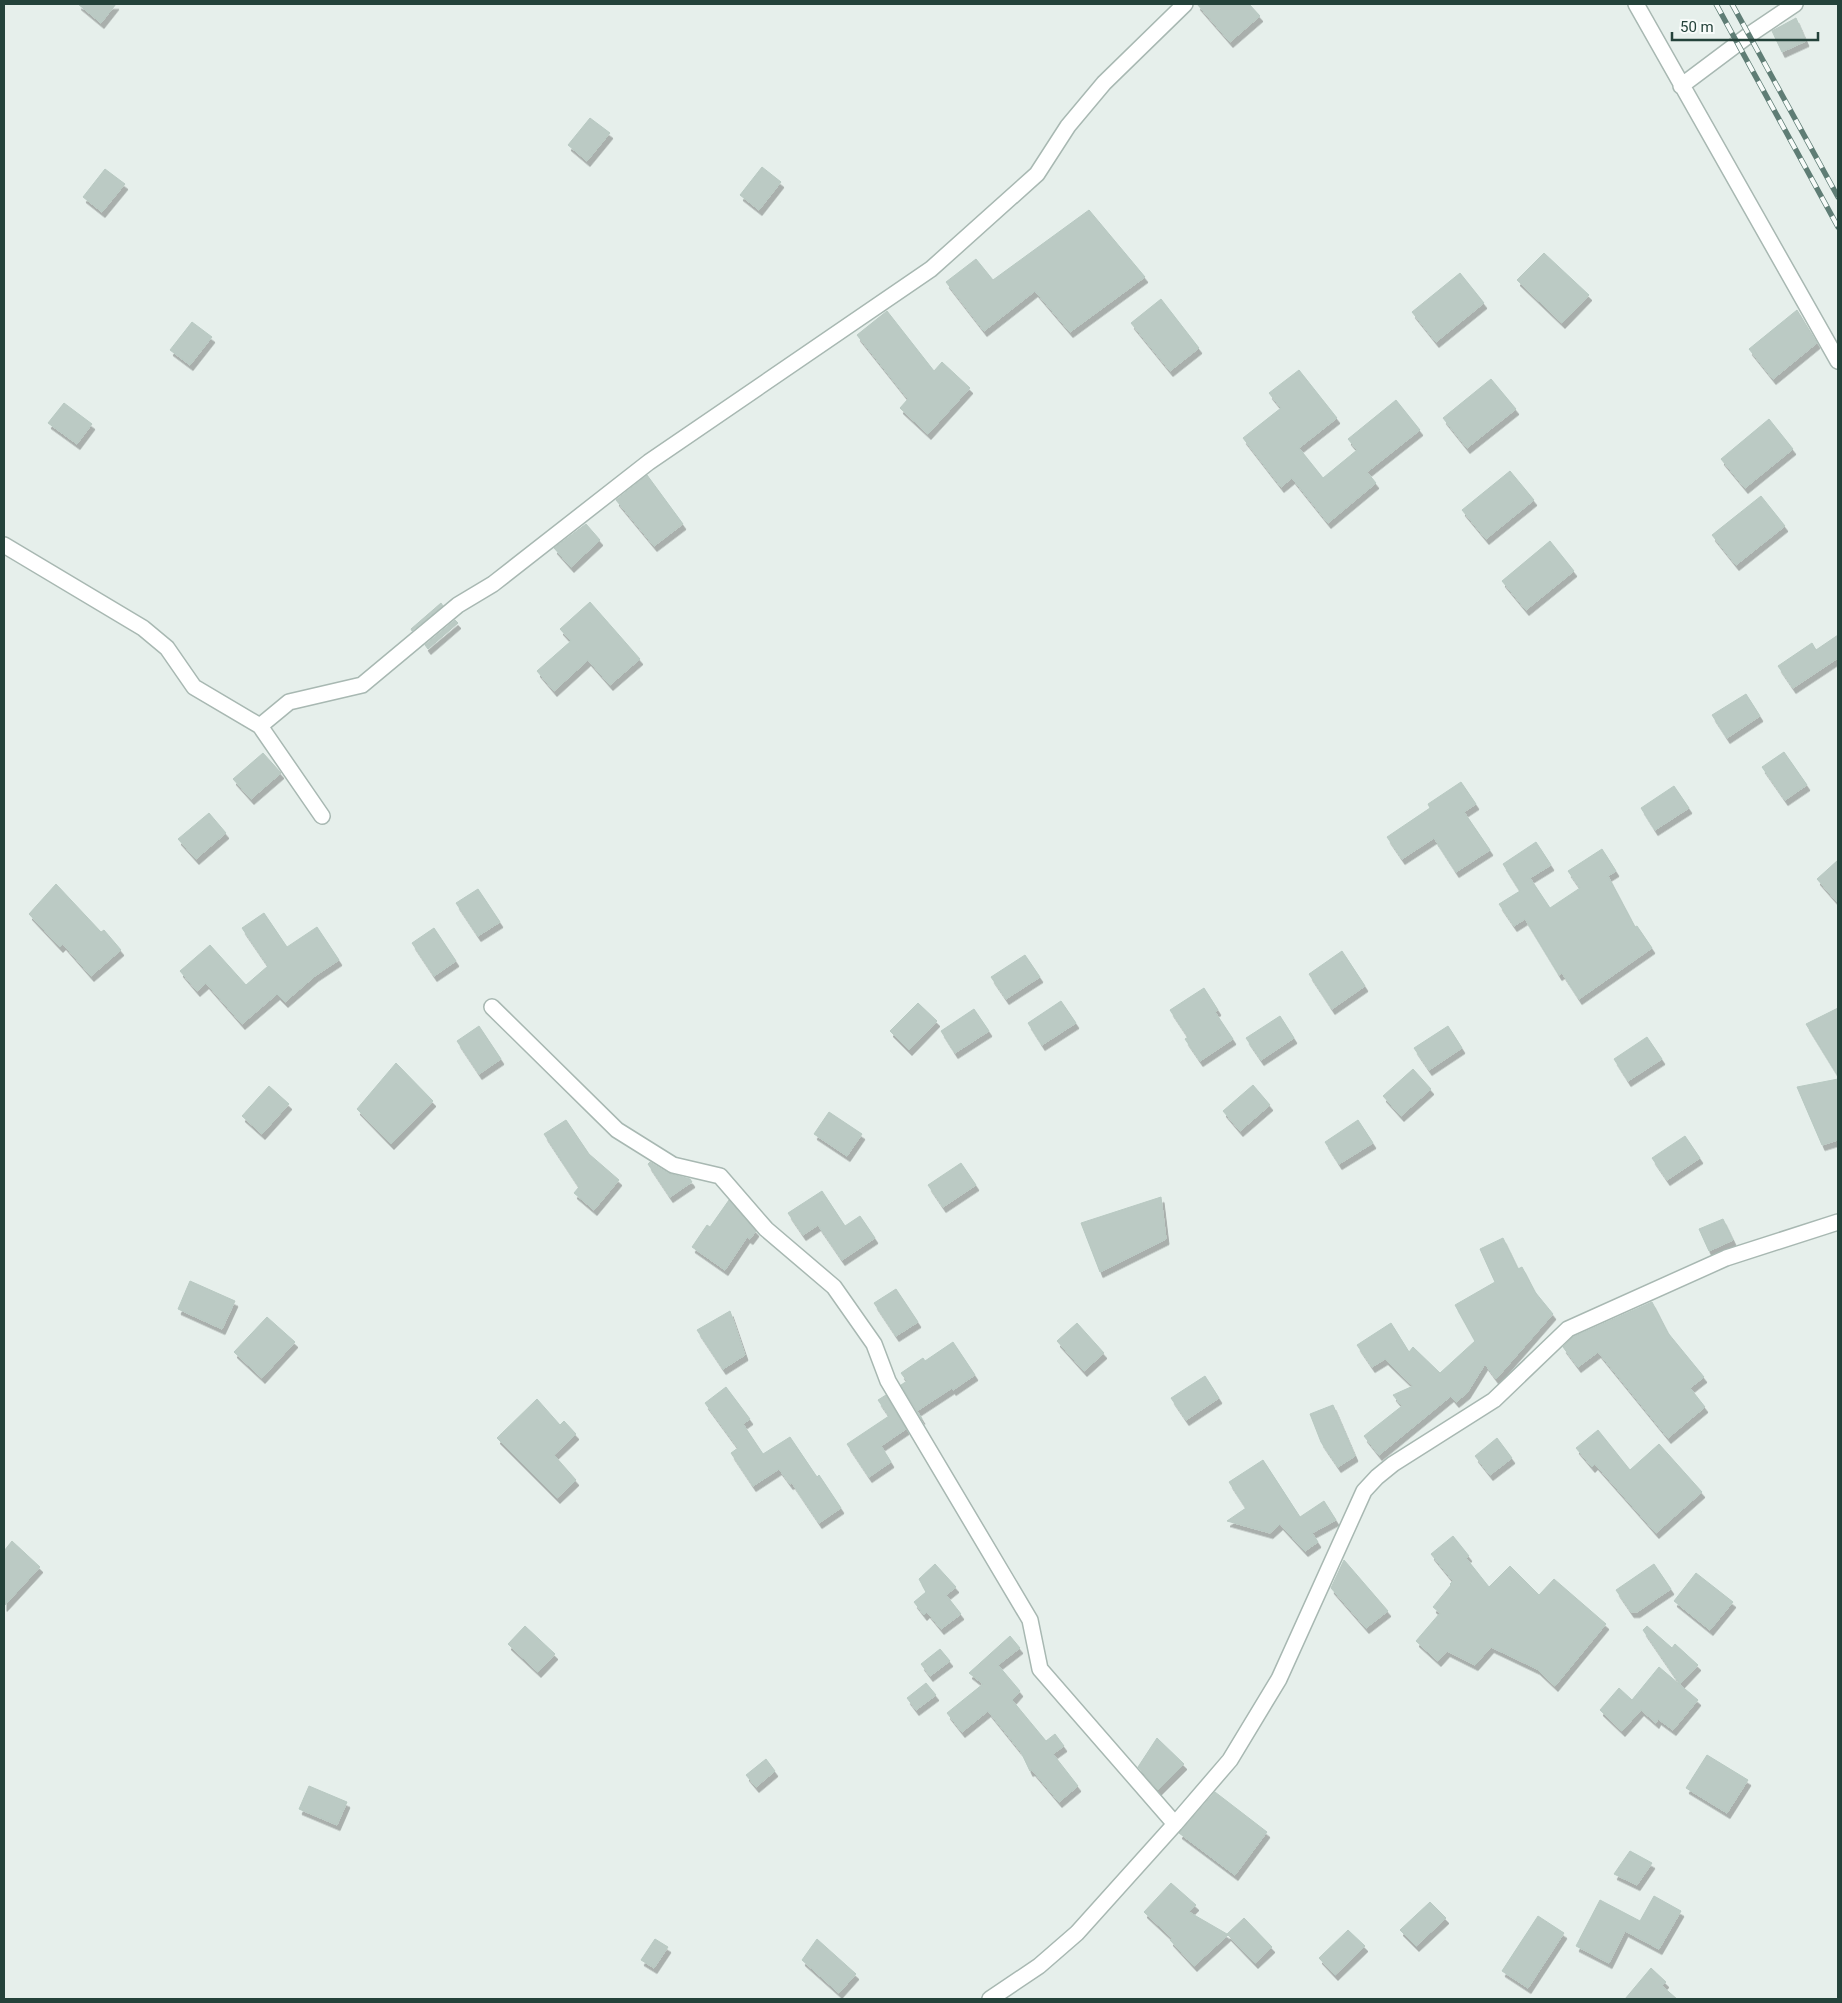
<svg xmlns="http://www.w3.org/2000/svg" width="1842" height="2003" viewBox="0 0 1842 2003" font-family="Roboto,sans-serif">
  <style>
    .building { fill: #bbcac4; stroke: #b8c9c2; filter: url(#shadow) }
    .lines { fill: none; stroke-linecap: round; stroke-linejoin: round }
    .minor-casing { stroke: #a8b8b2; stroke-width: 18 }
    .minor { stroke: #fff; stroke-width: 15 }
    .rail-casing { stroke: #5f7d75; stroke-width: 5.5 }
    .rail { stroke: #f7fbf9; stroke-width: 4; stroke-dasharray: 11; stroke-linecap: butt }
  </style>
  <defs>
    <filter id="shadow"><feDropShadow dx="3" dy="5.5" stdDeviation="0" flood-color="#0004"/></filter>
  </defs>
  <rect width="100%" height="100%" fill="#e6efeb"/>
  <path class="building" d="M78 4H116L101 23Z
    M1197 4H1249L1260 16 1230 42Z
    M1796 18 1806 41 1782 52 1772 31Z
    M590 118 610 133 587 161 568 145Z
    M762 167 781 182 759 210 740 195Z
    M105 169 125 184 102 212 83 197Z
    M1089 210 1145 277 1070 332 1035 291 984 331 946 282 976 259 993 280Z
    M1544 253 1589 295 1562 323 1517 280Z
    M1460 273 1484 303 1436 342 1412 312Z
    M1161 299 1199 348 1170 371 1131 323Z
    M1797 310 1817 343 1773 379 1749 349Z
    M887 311 934 371 942 362 970 388 928 434 900 408 908 399 857 335Z
    M192 322 212 337 190 365 170 350Z
    M1299 370 1337 418 1299 448 1323 478 1357 450 1348 439 1396 400 1420 430 1367 472 1376 483 1328 523 1292 478 1281 487 1243 438 1281 408 1269 393Z
    M1491 379 1516 409 1467 448 1443 418Z
    M64 403 92 424 77 444 48 423Z
    M1769 419 1793 449 1745 488 1721 459Z
    M1510 471 1534 500 1486 539 1462 510Z
    M647 475 683 524 654 546 616 500Z
    M1761 496 1785 526 1736 565 1712 535Z
    M586 524 600 540 571 567 554 548Z
    M1550 541 1574 571 1526 610 1502 581Z
    M590 602 640 659 610 685 588 660 554 691 537 671 571 641 560 629Z
    M441 603 443 606 412 631 411 629Z
    M455 620 458 623 428 649 425 645Z
    M1838 635V658L1793 688 1778 666 1812 643 1816 650Z
    M1746 694 1760 716 1727 738 1712 715Z
    M1784 752 1807 785 1785 800 1762 767Z
    M263 753 281 773 251 799 233 779Z
    M1461 782 1476 804 1464 812 1490 850 1456 872 1434 838 1402 859 1387 837 1430 808 1428 804Z
    M1674 786 1689 808 1655 830 1641 808Z
    M209 813 226 833 196 859 178 839Z
    M1536 842 1551 865 1530 878 1550 908 1580 888 1568 871 1602 849 1616 871 1608 876 1635 927 1637 926 1652 948 1579 999 1562 973 1559 975 1525 919 1514 926 1499 904 1520 891 1503 864Z
    M1838 860V903L1817 879Z
    M56 884 101 932 104 930 121 950 91 976 63 944 60 947 29 914Z
    M478 889 500 922 478 936 456 903Z
    M264 913 287 947 317 927 339 960 315 976 285 1002 277 994 242 1024 206 983 197 991 180 971 210 945 246 985 268 966 242 928Z
    M434 928 456 961 434 976 412 943Z
    M1342 951 1365 986 1332 1009 1309 974Z
    M1025 955 1040 977 1006 999 991 977Z
    M1204 988 1218 1010 1215 1012 1233 1039 1200 1061 1185 1039 1188 1037 1170 1010Z
    M1061 1001 1076 1023 1042 1045 1028 1023Z
    M918 1003 937 1021 909 1050 890 1031Z
    M1838 1008V1076L1806 1024Z
    M974 1009 989 1031 955 1053 941 1031Z
    M1280 1016 1294 1038 1261 1060 1246 1038Z
    M479 1026 501 1059 479 1074 457 1041Z
    M1448 1026 1462 1048 1429 1070 1414 1048Z
    M1647 1037 1662 1059 1628 1081 1614 1059Z
    M396 1063 433 1101 391 1144 357 1109Z
    M1413 1069 1431 1089 1401 1116 1383 1096Z
    M1838 1079V1140L1822 1145 1797 1087Z
    M1253 1085 1270 1105 1240 1131 1223 1111Z
    M269 1086 289 1104 262 1134 242 1116Z
    M829 1112 862 1134 847 1156 814 1134Z
    M566 1120 589 1154 619 1180 594 1210 574 1193 579 1187 544 1134Z
    M1358 1120 1373 1143 1339 1164 1325 1142Z
    M1685 1136 1700 1158 1667 1180 1652 1158Z
    M650 1162 668 1173 690 1179 692 1182 670 1197 648 1164Z
    M961 1163 976 1185 943 1207 928 1185Z
    M822 1191 845 1226 860 1216 875 1238 842 1260 818 1225 803 1235 788 1213Z
    M1161 1197 1166 1239 1100 1272 1081 1223Z
    M729 1200 756 1231 750 1239 747 1237 725 1270 692 1247 707 1225 710 1227Z
    M1723 1219 1733 1240 1709 1251 1699 1229Z
    M1503 1238 1518 1269 1522 1267 1535 1292 1553 1314 1496 1379 1485 1364 1467 1393 1456 1402 1451 1396 1379 1455 1364 1436 1402 1406 1393 1395 1413 1386 1385 1359 1372 1367 1357 1345 1391 1323 1409 1352 1413 1347 1440 1373 1475 1341 1455 1305 1495 1282 1480 1249Z
    M190 1281 235 1301 222 1329 178 1309Z
    M896 1289 918 1322 896 1336 874 1303Z
    M1652 1302 1668 1333 1704 1377 1690 1388 1705 1407 1668 1438 1598 1352 1578 1367 1563 1347 1573 1337Z
    M730 1311 745 1355 723 1369 697 1330Z
    M267 1317 295 1342 262 1378 234 1352Z
    M1077 1323 1104 1353 1084 1371 1057 1341Z
    M953 1342 975 1375 953 1390 952 1388 917 1411 922 1419 901 1385 907 1381 901 1373 923 1358 925 1361Z
    M1205 1376 1219 1398 1186 1420 1171 1398Z
    M726 1387 750 1419 743 1424 763 1454 790 1437 817 1477 819 1475 841 1508 819 1523 792 1483 790 1484 779 1469 753 1486 731 1453 738 1448 705 1403Z
    M886 1395 906 1429 881 1446 891 1462 869 1477 847 1444 889 1416 878 1400Z
    M537 1399 560 1425 564 1421 576 1434 554 1455 576 1480 557 1498 497 1438Z
    M1333 1405 1355 1456 1338 1467 1321 1442 1310 1414Z
    M1598 1430 1630 1470 1659 1444 1702 1492 1656 1533 1595 1464 1592 1467 1576 1448Z
    M1497 1438 1512 1458 1490 1475 1475 1456Z
    M1263 1460 1300 1517 1324 1501 1336 1520 1312 1533 1318 1542 1305 1551 1280 1524 1270 1533 1227 1521 1246 1508 1229 1482Z
    M1453 1536 1469 1556 1466 1558 1489 1587 1510 1566 1539 1595 1554 1579 1606 1624 1555 1686 1537 1669 1491 1647 1475 1665 1447 1651 1438 1661 1416 1641 1440 1613 1433 1607 1451 1585 1450 1584 1453 1581 1431 1554Z
    M12 1541 40 1567 4 1606V1551Z
    M1344 1560 1388 1611 1366 1628 1331 1588Z
    M935 1564 956 1587 946 1595 961 1614 941 1629 927 1612 924 1615 914 1602 926 1592 919 1579Z
    M1654 1564 1671 1589 1637 1612H1631L1616 1590Z
    M1696 1573 1733 1602 1710 1630 1674 1601Z
    M525 1626 555 1654 538 1672 508 1644Z
    M1647 1626 1672 1648 1675 1644 1698 1665 1680 1684 1643 1630Z
    M1010 1636 1020 1648 998 1665 1020 1691 1012 1700 1046 1741 1055 1734 1064 1746 1053 1754 1078 1786 1059 1802 1032 1770 1030 1771 1021 1752 988 1711 962 1732 947 1713 983 1684 969 1673Z
    M940 1649 950 1661 930 1676 921 1664Z
    M1659 1667 1698 1700 1673 1730 1658 1719 1656 1723 1641 1710 1622 1731 1600 1710 1619 1688 1632 1700Z
    M926 1683 936 1695 916 1710 907 1698Z
    M1157 1738 1184 1764 1158 1790 1138 1767Z
    M1707 1755 1748 1780 1727 1813 1686 1788Z
    M766 1759 775 1771 756 1787 746 1775Z
    M309 1786 347 1802 337 1825 299 1809Z
    M1215 1792 1267 1832 1235 1875 1179 1833Z
    M1630 1851 1652 1863 1637 1885 1614 1874Z
    M1171 1883 1196 1905 1189 1912 1227 1934 1244 1918 1272 1947 1255 1963 1228 1935 1194 1966 1170 1940 1172 1938 1144 1912Z
    M1654 1896 1681 1911 1659 1949 1625 1931 1609 1963 1576 1946 1600 1900 1640 1921Z
    M1430 1902 1446 1918 1416 1946 1400 1930Z
    M1538 1916 1564 1933 1528 1988 1502 1971Z
    M1348 1930 1365 1946 1335 1975 1319 1958Z
    M655 1939 668 1947 654 1968 641 1960Z
    M817 1939 856 1974 839 1993 802 1960Z
    M1651 1968 1666 1982 1662 1986 1677 1999H1625Z"/>
  <g class="lines">
    <g class="minor-casing">
      <path id="minor" d="M1636 4 1838 361
        M1681 86 1749 35 1795 4
        M4 545 143 628 167 648 194 687 260 726 322 816
        M260 726 289 702 362 685 458 605 493 584 649 462 931 269 1037 174 1068 126 1104 83 1185 4
        M492 1007 617 1130 673 1165 720 1176 766 1229 834 1287 874 1344 888 1381 1030 1620 1040 1669 1175 1824
        M990 1999 1039 1966 1077 1933 1175 1824 1230 1760 1279 1679 1364 1491 1377 1477 1393 1464 1494 1400 1568 1329 1726 1258 1838 1222"/>
    </g>
    <use href="#minor" class="minor"/>
    <g class="rail-casing">
      <path id="rail" d="M1716 4 1838 227
        M1732 4 1838 197"/>
    </g>
    <use href="#rail" class="rail"/>
  </g>
  <rect width="1842" height="2003" fill="none" stroke="#24423a" stroke-width="10"/>
  <path d="M1672 32v8h146v-8" fill="none" stroke="#24423a" stroke-width="2.5"/>
  <text x="1680" y="32" font-size="15" fill="#24423a" stroke="#f7fbf9" stroke-width="4" paint-order="stroke">50 m</text>
</svg>
